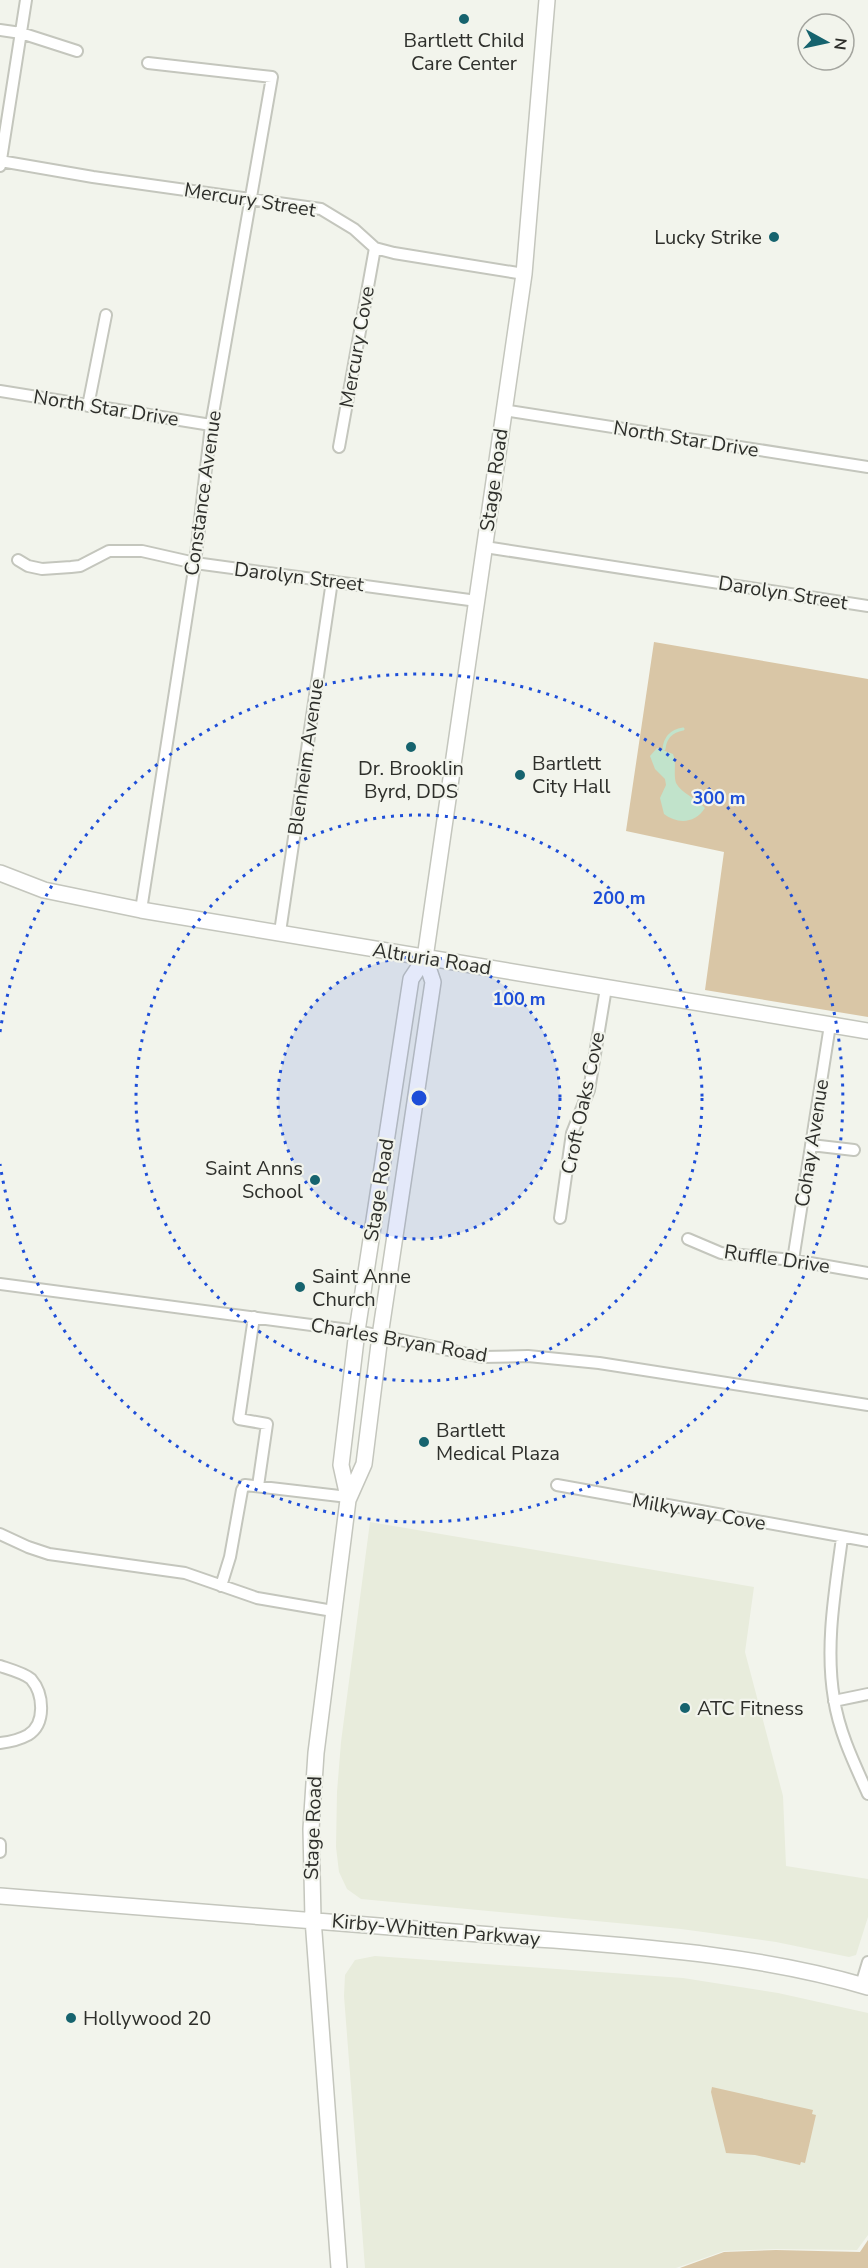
<svg xmlns="http://www.w3.org/2000/svg" width="868" height="2268" viewBox="0 0 868 2268" font-family="'Nunito Sans',sans-serif">
  <style>
    .built { fill: #e8ecdc }
    .green { fill: #d9c6a6 }
    .water { fill: #c1e3cb }
    .lines { fill: none; stroke-linecap: round; stroke-linejoin: round }
    .stream { stroke: #c1e3cb; stroke-width: 3 }
    .street-casing { stroke: #c4c6bd; stroke-width: 14 }
    .secondary-casing { stroke: #c4c6bd; stroke-width: 18 }
    .street { stroke: #fff; stroke-width: 10 }
    .secondary { stroke: #fff; stroke-width: 15 }
    .ring { fill: none; stroke: #1d4ed8; stroke-width: 3; stroke-dasharray: 3 6 }
    .poi-dot { fill: #16636e; stroke: #f2f4ec; stroke-width: 2 }
    .labels { text-anchor: middle; dominant-baseline: central; stroke-width: 4.5; stroke-linejoin: round; paint-order: stroke }
    .poi-label { font-size: 20px; fill: #2e2f2b; stroke: #f2f4ec; text-anchor: start }
    .street-label { font-size: 20px; fill: #2e2f2b; stroke: #f2f4ec }
    .centre { fill: #1d4ed8; stroke: #f2f4ec; stroke-width: 3 }
    .ring-label { font-size: 18px; text-anchor: middle; font-weight: bold; fill: #1d4ed8; stroke: #f2f4ec; stroke-width: 4.5; stroke-linejoin: round; paint-order: stroke }
  </style>
  <rect width="100%" height="100%" fill="#f2f4ec"/>
  <path class="built" d="M370 1522 754 1587 745 1652 783 1796 786 1866 868 1879V1917L856 1955 849 1957 776 1942 681 1929 361 1899 347 1889 339 1872 336 1847 337 1792 341 1742Z
    M375 1956 683 1978 778 1993 868 2013V2235L857 2250 776 2249 724 2251 676 2268H365L344 1996 345 1975 355 1960Z"/>
  <path class="green" d="M654 642 868 679V1017L705 990 724 852 626 831Z
    M712 2087 813 2110 812 2114 816 2115 805 2163 801 2162 800 2165 755 2155 726 2153 711 2092Z
    M868 2240V2268H680L724 2252 776 2250 860 2252Z"/>
  <path class="water" d="M657 748 673 754C677 764 673 773 676 783 681 793 696 798 705 808 695 824 677 824 664 814L660 798 666 785 665 779 655 769 650 756Z"/>
  <g class="lines">
    <path class="stream" d="M664 749C665 737 672 731 683 729"/>
    <g class="street-casing">
      <path id="street" d="M0 30 21 33 77 51
        M0 161 93 177 321 209 354 229 375 248 394 253 524 274
        M0 166 26 0
        M0 391 211 425
        M88 406 106 315
        M503 410 868 467
        M339 447 375 248
        M485 547 868 606
        M18 560 28 566 42 569 71 567 80 566 109 551H142L195 563 477 601
        M141 910 195 563 211 425 272 77 148 63
        M280 932 332 581
        M811 1145 854 1150
        M560 1218 572 1133 589 1090 606 988
        M688 1239 721 1253 793 1260 868 1273
        M793 1260 830 1025
        M0 1284 357 1331 482 1357 528 1356 599 1363 868 1405
        M254 1317 239 1419 267 1424 258 1486
        M557 1485 868 1541
        M0 1534 28 1547 49 1554 185 1573 257 1598 333 1611
        M842 1538C835 1591 825 1646 834 1699 839 1732 854 1763 868 1794
        M221 1586 230 1557 242 1490 245 1485 348 1497
        M0 1666C9 1669 24 1673 31 1679 44 1694 46 1724 28 1735 19 1740 9 1742 0 1743
        M834 1701 868 1694
        M0 1844V1852
        M861 1985 868 1962"/>
    </g>
    <g class="secondary-casing">
      <path id="secondary" d="M0 873 44 890 141 910 868 1031
        M348 1497 341 1465 357 1331 411 979 425 958 524 274 547 0
        M0 1896C164 1908 328 1921 492 1935 618 1946 746 1951 868 1987
        M339 2268 313 1919 311 1829 316 1753 348 1500 364 1464 380 1336 433 982 425 958"/>
    </g>
    <use href="#street" class="street"/>
    <use href="#secondary" class="secondary"/>
  </g>
  <circle cx="419" cy="1098" r="141" fill="#1d4ed8" fill-opacity=".12"/>
  <g class="ring">
    <circle cx="419" cy="1098" r="141"/>
    <circle cx="419" cy="1098" r="283"/>
    <path d="M0 1032A424 424 0 1 1 0 1164"/>
  </g>
  <g class="poi-dot">
    <circle cx="464" cy="19" r="6"/>
    <circle cx="774" cy="237" r="6"/>
    <circle cx="411" cy="747" r="6"/>
    <circle cx="520" cy="775" r="6"/>
    <circle cx="315" cy="1180" r="6"/>
    <circle cx="300" cy="1287" r="6"/>
    <circle cx="424" cy="1442" r="6"/>
    <circle cx="685" cy="1708" r="6"/>
    <circle cx="71" cy="2018" r="6"/>
  </g>
  <g class="labels">
    <g class="poi-label">
      <text x="464" y="40" text-anchor="middle">Bartlett Child<tspan x="464" dy="23">Care Center</tspan></text>
      <text x="762" y="237" text-anchor="end">Lucky Strike</text>
      <text x="532" y="763">Bartlett<tspan x="532" dy="23">City Hall</tspan></text>
      <text x="411" y="768" text-anchor="middle">Dr. Brooklin<tspan x="411" dy="23">Byrd, DDS</tspan></text>
      <text x="303" y="1168" text-anchor="end">Saint Anns<tspan x="303" dy="23">School</tspan></text>
      <text x="312" y="1276">Saint Anne<tspan x="312" dy="23">Church</tspan></text>
      <text x="436" y="1430">Bartlett<tspan x="436" dy="23">Medical Plaza</tspan></text>
      <text x="697" y="1708">ATC Fitness</text>
      <text x="83" y="2018">Hollywood 20</text>
    </g>
    <g class="street-label">
      <text transform="translate(250 200) rotate(9)">Mercury Street</text>
      <text transform="translate(357 347) rotate(-80)">Mercury Cove</text>
      <text transform="translate(106 408) rotate(9)">North Star Drive</text>
      <text transform="translate(686 439) rotate(9)">North Star Drive</text>
      <text transform="translate(494 480) rotate(-82)">Stage Road</text>
      <text transform="translate(203 493) rotate(-82)">Constance Avenue</text>
      <text transform="translate(299 577) rotate(7)">Darolyn Street</text>
      <text transform="translate(783 593) rotate(9)">Darolyn Street</text>
      <text transform="translate(306 757) rotate(-82)">Blenheim Avenue</text>
      <text transform="translate(432 959) rotate(9)">Altruria Road</text>
      <text transform="translate(583 1103) rotate(-78)">Croft Oaks Cove</text>
      <text transform="translate(812 1143) rotate(-81)">Cohay Avenue</text>
      <text transform="translate(379 1190) rotate(-81)">Stage Road</text>
      <text transform="translate(777 1259) rotate(8)">Ruffle Drive</text>
      <text transform="translate(399 1340) rotate(10)">Charles Bryan Road</text>
      <text transform="translate(699 1512) rotate(10)">Milkyway Cove</text>
      <text transform="translate(313 1828) rotate(-88)">Stage Road</text>
      <text transform="translate(436 1930) rotate(5)">Kirby-Whitten Parkway</text>
    </g>
  </g>
  <circle cx="419" cy="1098" r="9" class="centre"/>
  <g class="ring-label">
    <text x="719" y="804">300 m</text>
    <text x="619" y="904">200 m</text>
    <text x="519" y="1005">100 m</text>
  </g>
  <g transform="translate(826 42) rotate(98)"><circle r="28" fill="#f2f4ec" stroke="#a4a59f" stroke-width="1.5"/>
  <path d="M0-4.5L10 22L0 15L-10 22Z" fill="#16636e"/>
  <text y="-9" font-size="16" font-weight="bold" text-anchor="middle" fill="#2e2f2b">N</text>
  </g>
</svg>
